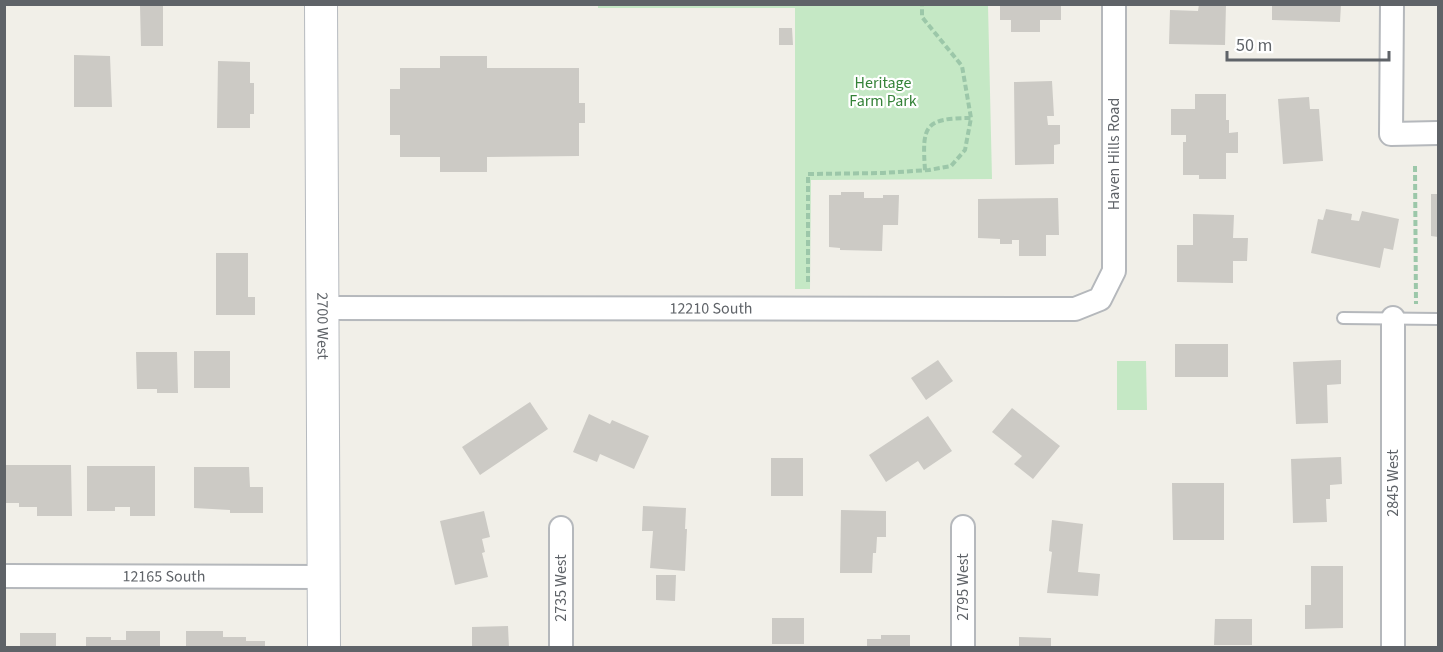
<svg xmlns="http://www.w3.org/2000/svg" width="1443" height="652" viewBox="0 0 1443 652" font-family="'Source Sans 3',sans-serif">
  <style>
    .green { fill: #c5e8c5 }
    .building { fill: #cccac5 }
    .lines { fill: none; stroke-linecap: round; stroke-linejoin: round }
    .service-casing { stroke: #b5b8bc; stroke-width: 14 }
    .minor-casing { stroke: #b5b8bc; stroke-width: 26 }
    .secondary-casing { stroke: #b6babf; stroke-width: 34 }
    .path { stroke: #9cc7a9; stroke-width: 4; stroke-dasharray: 6 3; stroke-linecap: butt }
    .service { stroke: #fff; stroke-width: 10 }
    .minor { stroke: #fff; stroke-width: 22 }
    .secondary { stroke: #fff; stroke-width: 32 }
    .labels { text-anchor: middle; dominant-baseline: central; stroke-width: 4.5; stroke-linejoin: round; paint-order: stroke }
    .park-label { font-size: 16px; fill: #348238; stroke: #fff }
    .street-label { font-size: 16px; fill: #5f6368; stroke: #fff }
  </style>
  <rect width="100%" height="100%" fill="#f1efe8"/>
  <path class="green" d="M598 5H988L992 179 811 180 810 289H795V8H598Z
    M1117 361H1146L1147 410H1117Z"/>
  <path class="building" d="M1000 4H1061V20H1040V32H1011V20H1000Z
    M1199 4H1226L1225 45 1169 44 1170 10 1198 11Z
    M1272 4H1341L1340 22 1272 20Z
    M140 6H163V46H141Z
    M779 28H792L793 45H779Z
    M74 55 110 56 112 107H74Z
    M440 56H487V68H579V103H585V123H579V156L487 157V172H440V157H400V135H390V89H400V68H440Z
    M218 61 250 62V83H254V114H250V128H217Z
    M1052 81 1054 116H1047L1048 125H1060V144L1054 145V164L1015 165 1014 82Z
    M1195 94H1226V120H1229V133L1238 132V153H1226V179H1199V175H1183V142H1186V135H1171V109H1195Z
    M1309 97 1310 109H1319L1323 161 1283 164 1278 99Z
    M841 192H864V198H883V195H899L898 225H883L882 251 840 250V248L829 247V195H841Z
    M1431 194H1438V237L1431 236Z
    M1058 198 1059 235H1046V256H1019V240H1012V244H1000V239L978 238V199Z
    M1326 209 1352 214 1351 220 1359 221 1362 211 1399 219 1393 250 1384 248 1380 268 1311 253 1318 219 1323 220Z
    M1193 214 1234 215 1233 238H1248L1247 261H1233V283L1177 282V245H1193Z
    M216 253H248V297H255V315H216Z
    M1175 344H1228V377H1175Z
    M194 351H230V388H194Z
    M136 352H177L178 393H157V389H137Z
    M938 360 953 381 926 400 911 378Z
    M1341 360V384L1327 385 1328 423 1296 424 1293 362Z
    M530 402 548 429 480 475 462 447Z
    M1012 408 1060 446 1033 479 1014 464 1022 456 992 432Z
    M589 414 610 424 612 420 649 436 634 469 600 454 597 462 573 452Z
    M928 416 952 451 924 470 918 461 886 482 869 455Z
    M1341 457 1342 484 1330 485V499H1326L1327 522 1293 523 1291 459Z
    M771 458H803V496H771Z
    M4 465H71L72 516H37V507H19V503H4Z
    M87 466H155V516H130V507H115V511H87Z
    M194 467H249L250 487H263V513H230V510L194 508Z
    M1172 483H1224V540H1173Z
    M643 506 686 508 685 529H687L685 571 650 568 653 531H642Z
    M841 510 886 511V537H877L876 553H873L872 573H840Z
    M484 511 490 537 482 539 485 552 482 553 488 577 455 585 440 521Z
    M1052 520 1083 524 1078 572 1100 574 1098 596 1047 593 1052 552 1049 551Z
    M1311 566H1343V628L1305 629V605H1311Z
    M656 575H676L675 601 656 600Z
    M772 618H804V644H772Z
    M1215 619H1252V645H1214Z
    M508 626 509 648H472V627Z
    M126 631H160V648H86V637H111V640H126Z
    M186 631H223V637H246V641H265V648H186Z
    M20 633H56V648H20Z
    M881 635H910V648H867V639H881Z
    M1019 637 1051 638V648H1019Z"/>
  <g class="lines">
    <g class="service-casing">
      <path id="service" d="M1343 318 1438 319"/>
    </g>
    <g class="minor-casing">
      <g id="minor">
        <path d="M1392 4 1391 134 1438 133"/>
        <path id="s1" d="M323 308 1075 309 1100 299 1114 271V4"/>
        <path d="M1393 318V648"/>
        <path d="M963 527V648"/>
        <path d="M561 528V648"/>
        <path id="s2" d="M4 576 323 577"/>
      </g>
    </g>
    <g class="secondary-casing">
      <g id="secondary">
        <path id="s3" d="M321 4 324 648"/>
      </g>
    </g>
    <path class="path" d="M1415 166 1416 304
      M925 170C922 126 924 118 971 118
      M808 282V174L883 173 929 170 951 166 965 150 971 118 962 66 922 17V4"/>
    <use href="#service" class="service"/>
    <use href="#minor" class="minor"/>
    <use href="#secondary" class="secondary"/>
  </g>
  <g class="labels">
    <g class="park-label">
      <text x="883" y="83">Heritage<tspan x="883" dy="18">Farm Park</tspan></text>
    </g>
    <g class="street-label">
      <text transform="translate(1114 154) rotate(-90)">Haven Hills Road</text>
      <text stroke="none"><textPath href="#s1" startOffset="388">12210 South</textPath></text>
      <text stroke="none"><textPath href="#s3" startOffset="322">2700 West</textPath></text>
      <text transform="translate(1393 483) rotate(-90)">2845 West</text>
      <text stroke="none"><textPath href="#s2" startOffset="160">12165 South</textPath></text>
      <text transform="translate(963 587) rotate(-90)">2795 West</text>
      <text transform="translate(561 588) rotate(-90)">2735 West</text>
    </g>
  </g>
  <rect width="1443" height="652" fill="none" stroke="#5f6368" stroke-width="12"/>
  <path d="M1227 51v9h162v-9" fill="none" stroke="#5f6368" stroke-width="3"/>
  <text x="1236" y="51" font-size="18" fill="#5f6368" stroke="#ffffff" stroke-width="4.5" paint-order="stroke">50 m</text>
</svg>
